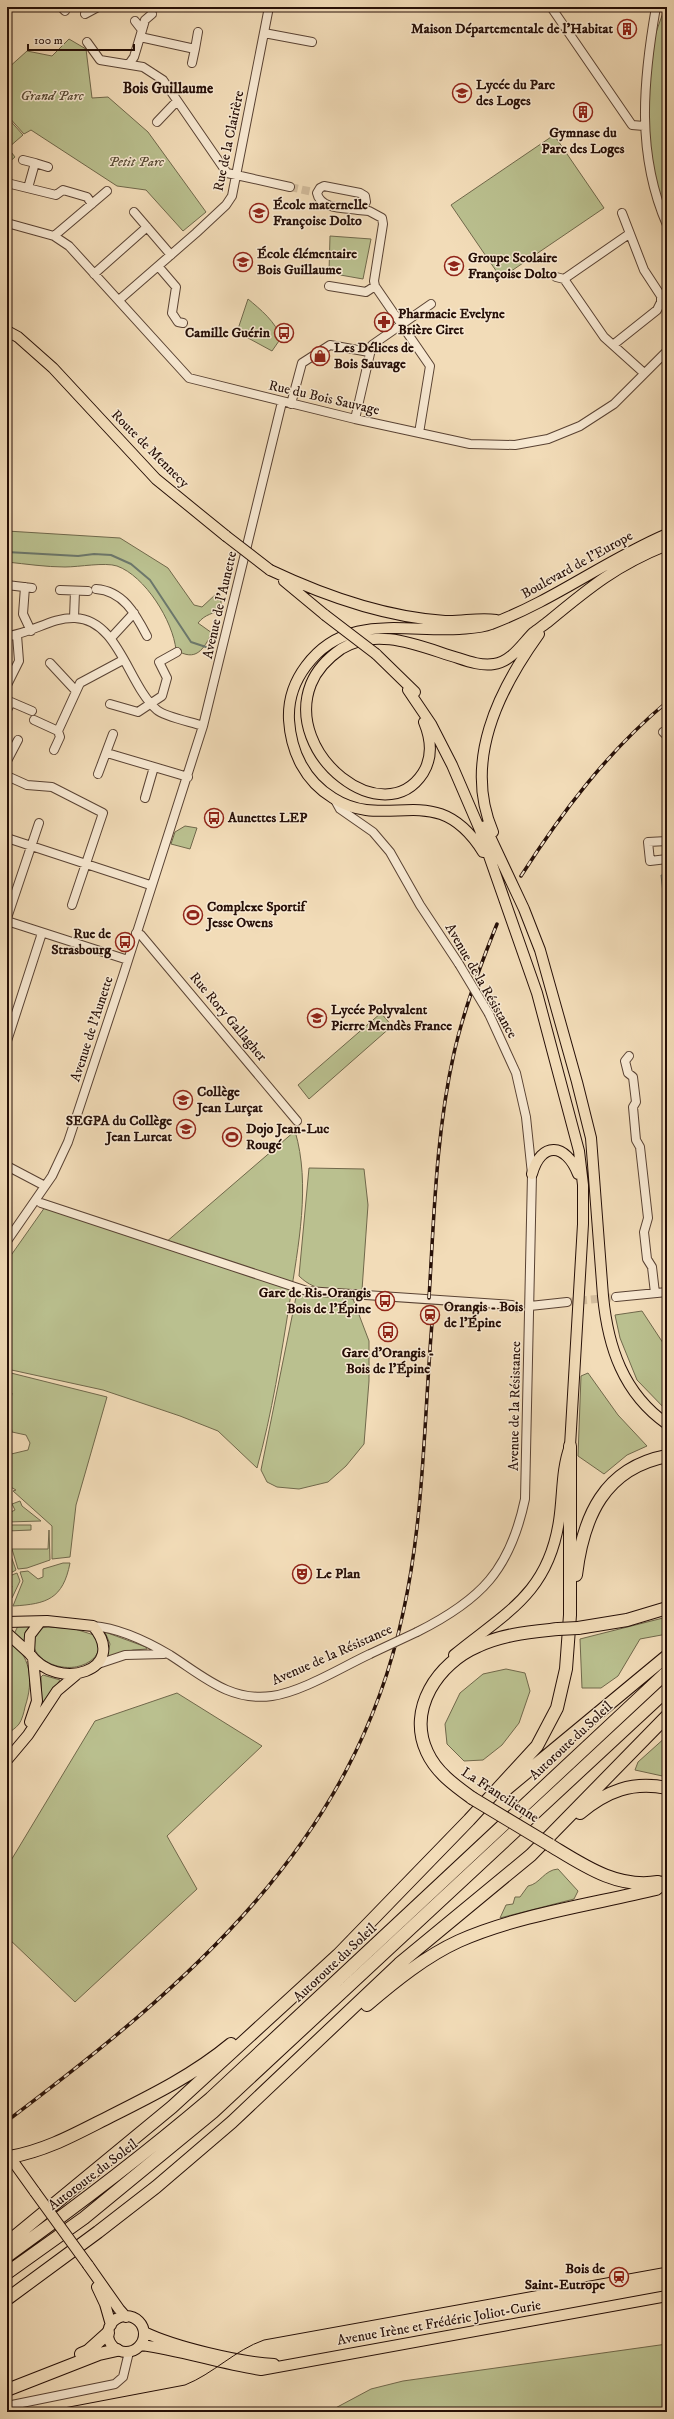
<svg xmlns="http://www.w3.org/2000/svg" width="674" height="2419" viewBox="0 0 674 2419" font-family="'IM FELL DW Pica',serif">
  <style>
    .green { fill: #bac08f; stroke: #70684b }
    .water { fill: #9bbcad; stroke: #6c776b }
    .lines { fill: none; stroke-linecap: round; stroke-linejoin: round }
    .stream { stroke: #6c776b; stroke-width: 2 }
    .minor-tunnel { stroke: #d3bd9d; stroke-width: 8; stroke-dasharray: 8 4; stroke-linecap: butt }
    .minor-casing { stroke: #594233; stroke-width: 10 }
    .major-casing { stroke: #260f07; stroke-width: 12 }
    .highway-casing { stroke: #260f07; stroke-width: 14 }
    .minor { stroke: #f7e8d1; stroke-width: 8 }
    .major { stroke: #f2dcb8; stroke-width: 10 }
    .highway { stroke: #f2dcb8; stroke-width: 12 }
    .tram { stroke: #260f07; stroke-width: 1 }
    .rail-casing { stroke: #260f07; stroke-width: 3.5 }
    .rail { stroke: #f7e8d1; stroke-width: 2; stroke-dasharray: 6; stroke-linecap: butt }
    .minor-bridge-casing { stroke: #594233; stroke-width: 10; stroke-linecap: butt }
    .major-bridge-casing { stroke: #260f07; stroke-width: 12; stroke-linecap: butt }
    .highway-bridge-casing { stroke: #260f07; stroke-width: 14; stroke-linecap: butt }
    .minor-bridge { stroke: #f7e8d1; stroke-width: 8 }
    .major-bridge { stroke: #f2dcb8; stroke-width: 10 }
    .highway-bridge { stroke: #f2dcb8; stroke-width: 12 }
    .labels { text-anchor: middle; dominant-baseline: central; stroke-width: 3; stroke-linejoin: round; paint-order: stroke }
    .poi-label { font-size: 14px; font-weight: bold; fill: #260f07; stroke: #f7e8d1; text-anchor: start }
    .park-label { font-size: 14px; font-style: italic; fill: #5a4d37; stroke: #f7e8d1 }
    .street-label { font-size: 14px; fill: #260f07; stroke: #f7e8d1 }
    .neighbourhood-label { font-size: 15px; font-weight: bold; fill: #260f07; stroke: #f7e8d1 }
  </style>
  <rect width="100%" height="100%" fill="#f2dcb8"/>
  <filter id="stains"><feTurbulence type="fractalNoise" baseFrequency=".005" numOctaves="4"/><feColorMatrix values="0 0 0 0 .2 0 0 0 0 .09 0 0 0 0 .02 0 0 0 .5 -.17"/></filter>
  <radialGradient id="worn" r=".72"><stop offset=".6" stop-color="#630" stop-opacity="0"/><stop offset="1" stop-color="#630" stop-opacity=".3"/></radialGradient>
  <path class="green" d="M665 7H667V225L648 161 647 58Z
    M69 39 86 49 92 98 108 97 148 132 206 212 183 231 146 190 117 186 31 130 24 134 7 115V69L27 51 52 56Z
    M7 117 23 135 8 148 15 157 7 164Z
    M554 135 604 208 501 278 451 205Z
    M330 236 371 239 363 279 329 273Z
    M248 299C260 309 276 322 281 338L272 351 237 332Z
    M7 531 120 538 168 568 194 605 202 607 216 594 221 596V608C213 615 206 613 198 623L212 633C203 650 196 662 176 650 173 621 145 576 117 566 105 562 79 567 65 567 46 567 26 564 7 562Z
    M185 826 197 828 190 849 171 844 175 832Z
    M381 1013 392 1026 309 1099 298 1085Z
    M295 1131C311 1185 298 1246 290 1300 281 1356 272 1413 257 1468L218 1431 180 1416 103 1390 7 1369V1261L45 1207 165 1243Z
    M309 1168 364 1169 368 1205 362 1290C338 1290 317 1294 299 1276Z
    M297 1292 353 1299 369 1341V1381L364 1444 346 1466 328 1482 299 1489 277 1487 267 1482 261 1470Z
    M642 1311 667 1349V1411L637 1380 620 1338 615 1315Z
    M7 1372 107 1397 76 1505 70 1557 52 1559V1526L13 1491 16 1490 7 1485V1455L28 1450 30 1443 26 1435 12 1432 11 1426 7 1423 12 1393 7 1391Z
    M588 1373 618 1415 647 1446 627 1455 604 1474 578 1456 581 1376Z
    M20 1501 22 1506 41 1521 7 1522V1514L15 1510 12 1504Z
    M7 1525H31V1530L7 1531Z
    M49 1530 50 1560 27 1568 18 1569 12 1549H48Z
    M11 1556 16 1570 7 1575V1557Z
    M63 1563H70C63 1599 47 1604 13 1606L23 1581 20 1572 28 1571 38 1579 43 1577V1569Z
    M17 1573 20 1581 12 1598 9 1597 12 1586 7 1583V1577Z
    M667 1617V1634L640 1639 618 1676 601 1688H582L580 1639Z
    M19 1624 30 1626 23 1643 14 1634Z
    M48 1627 75 1629 94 1635C96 1639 99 1644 99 1647 99 1651 96 1656 94 1658 69 1682 15 1656 40 1628Z
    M105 1632 146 1647 147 1649 133 1650 107 1657 110 1644Z
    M7 1638C31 1655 34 1680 25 1707 24 1712 22 1720 19 1724 16 1728 11 1731 7 1734Z
    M506 1669 525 1673 530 1691 519 1723 502 1745 483 1760 464 1761 447 1744 445 1724 460 1693 483 1674Z
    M43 1675 60 1680 45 1702H42L41 1677Z
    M177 1693 262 1746 167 1836 197 1889 75 2002 7 1937V1867L95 1721Z
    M667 1736V1777L635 1770 638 1762Z
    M558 1869 578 1891 574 1899 500 1918 506 1905 513 1904 515 1897H520L528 1886C540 1884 544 1870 558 1869Z
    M667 2344V2412H328L371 2389 403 2381Z"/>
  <path class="water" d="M661 875H667V930Z"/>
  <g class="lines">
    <path class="stream" d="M7 552 78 556 94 554 111 555 131 564 150 580 191 642 206 647"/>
    <path class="minor-tunnel" d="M290 187 313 192
      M567 1302 616 1297"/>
    <g class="minor-casing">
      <path id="minor" d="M61 7 65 11
        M551 7 632 125 644 126
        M656 7C643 81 636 154 667 225
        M85 14 98 7
        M152 14 145 20 140 37 195 49 192 63
        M135 21 142 30
        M264 33 312 42
        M87 42 100 60 143 67 163 80 227 173 290 187
        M195 49 198 32
        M129 64 134 57 140 37
        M157 122 177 101
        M23 160 35 163 28 188
        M35 163 48 167
        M7 183 56 195 63 190 87 197 92 204
        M324 186 360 193 365 196 366 202 358 210C344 208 320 209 317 193L320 188Z
        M358 210 369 211 382 218 383 224 374 281 375 286 430 366 419 433
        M134 212 171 255
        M7 223 54 236 69 246 189 378 355 419 470 444 515 445 548 439 580 426 614 404 667 351
        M629 234 564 279 604 337 644 373
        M54 236 107 191
        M158 266 176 287 172 313 178 322 183 323
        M94 274 147 227
        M556 277 564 279
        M329 286 366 292 375 286
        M119 300 196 233 226 205 232 196 269 7
        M613 345 657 310 661 302V296L644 270 622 213
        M291 404 302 363 330 345 369 352
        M355 419 372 345 431 304
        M7 585 32 588
        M25 587 23 614 31 631
        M96 589C123 591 135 613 147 636
        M60 590 88 591
        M74 618 75 591
        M7 636C31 634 51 617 75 618 119 620 128 685 157 710 165 717 192 722 203 726
        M111 638 134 613
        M50 663 76 691
        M7 685 19 661 17 635
        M110 704 138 712 162 696 167 678 159 662 177 652
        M7 710 11 702 32 711
        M34 720 58 731
        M663 732 667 736
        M54 750 60 737 58 731 80 683 123 660
        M107 753 188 777
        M7 761 18 740
        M98 774 113 734
        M7 776 27 785 52 787 103 813 72 905
        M145 798 154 767
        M335 800 340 809 373 832 390 852 420 905 459 964
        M7 838 150 885
        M667 841 648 842 650 861 667 859
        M7 918 39 823
        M7 921 128 960
        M136 933 141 935 297 1121
        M7 1041 42 933
        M629 1056 625 1061 628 1073 633 1077 636 1102 633 1107 636 1140 640 1147 648 1218 644 1232 647 1259 652 1267 655 1293
        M7 1166 45 1186
        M41 1203 307 1291 512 1305 517 1308
        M7 1241 52 1176 68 1142 123 976 203 726 282 402
        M616 1297 667 1292
        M530 1306 567 1302
        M93 1626C118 1628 148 1642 170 1655 203 1676 230 1702 272 1696 302 1692 342 1667 370 1654
        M417 1632C481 1600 510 1570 525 1499L532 1174 526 1117 516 1073 489 1014
        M98 1664 125 1655 164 1654
        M7 2406 115 2384 123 2377 129 2352"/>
    </g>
    <g class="major-casing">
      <path id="major" d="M7 331 18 337 53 368 156 479 226 536
        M270 570C325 596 384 617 445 621 462 622 479 617 496 620
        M284 581 325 615
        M376 654 415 692
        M408 690 431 724 452 765 480 830 537 993 579 1151 583 1185V1224L570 1446C561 1470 563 1496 559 1521 548 1594 505 1613 454 1655
        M424 722C431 739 433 757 423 773 384 833 283 755 311 684 317 669 328 658 341 649 378 626 421 647 458 658 470 662 482 666 494 664 511 662 522 644 533 633 538 629 544 625 549 621 590 587 617 565 667 545
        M485 826 524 909 540 950 577 1082 591 1138 603 1296C608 1347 623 1393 667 1424
        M493 832C463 762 498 691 539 634
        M483 852C436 777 388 833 333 798 305 781 291 752 289 720 288 700 294 682 306 666 345 613 403 632 459 629 470 628 481 628 491 624 553 601 606 560 667 534
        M532 1174C541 1141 566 1143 578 1174
        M7 1622 47 1621 93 1626C130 1669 58 1694 29 1653L30 1635 40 1622
        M7 1633 29 1653
        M30 1722 37 1701 33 1658
        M7 1760 28 1735 57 1691 76 1675
        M7 2153 35 2192
        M88 2265 119 2309 126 2317
        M97 2287 105 2304 111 2325
        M108 2334a18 18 0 1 1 36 0a18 18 0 1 1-36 0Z
        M144 2332C175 2347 239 2362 274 2364
        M141 2345C181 2350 220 2364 261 2370L667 2296"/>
    </g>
    <g class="highway-casing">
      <path id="highway" d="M576 1575C583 1517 604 1468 667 1456
        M578 1628 627 1620 667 1608
        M504 1791 667 1656
        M472 1798C454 1785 436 1772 427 1752 407 1709 438 1663 478 1646 503 1634 531 1632 558 1629
        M580 1813C607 1791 632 1781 667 1788
        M550 1845C583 1865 617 1889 658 1882
        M367 2005C395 1981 426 1956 459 1941 517 1915 594 1904 656 1889L666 1881
        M10 2157C48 2150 77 2133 111 2116 153 2095 195 2074 231 2044
        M7 2243 172 2107 338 1955 469 1820 537 1746 557 1708 566 1669 570 1615V1446
        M7 2256C77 2206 145 2154 211 2098L667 1672
        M7 2273 84 2218 213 2112 667 1690
        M7 2299 98 2232 156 2187 232 2122 399 1964 531 1855 667 1716
        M81 2354 88 2351 108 2333
        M7 2390 99 2354 117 2350"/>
    </g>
    <use href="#minor" class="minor"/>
    <use href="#major" class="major"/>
    <use href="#highway" class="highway"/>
    <path class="tram" d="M43 2412 185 2385C213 2374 235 2350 264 2340L667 2267"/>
    <g class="rail-casing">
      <path id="rail" d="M521 876C562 812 608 751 667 702
        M429 1298C434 1217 436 1133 454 1053 464 1009 480 966 497 924
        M7 2121C187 1985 354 1845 403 1613 424 1519 424 1419 432 1323"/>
    </g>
    <use href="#rail" class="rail"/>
    <g class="minor-bridge-casing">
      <path id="minor-bridge" d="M459 964 489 1014
        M370 1654 417 1632"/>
    </g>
    <g class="major-bridge-casing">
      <path id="major-bridge" d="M226 536 270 570
        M325 615 376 654
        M35 2192 88 2265"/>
    </g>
    <g class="highway-bridge-casing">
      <path id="highway-bridge" d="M558 1629 578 1628
        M472 1798 550 1845"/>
    </g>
    <use href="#minor-bridge" class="minor-bridge"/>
    <use href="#major-bridge" class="major-bridge"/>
    <use href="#highway-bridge" class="highway-bridge"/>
  </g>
  <defs>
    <g id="building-ring" transform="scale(1)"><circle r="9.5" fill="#f7e8d1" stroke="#8f2418" stroke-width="1.5"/><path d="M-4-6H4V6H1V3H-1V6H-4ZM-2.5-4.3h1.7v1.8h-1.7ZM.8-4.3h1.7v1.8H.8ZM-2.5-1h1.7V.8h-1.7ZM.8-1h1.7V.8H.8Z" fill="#8f2418"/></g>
    <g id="school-ring" transform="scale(1)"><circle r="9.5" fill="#f7e8d1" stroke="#8f2418" stroke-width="1.5"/><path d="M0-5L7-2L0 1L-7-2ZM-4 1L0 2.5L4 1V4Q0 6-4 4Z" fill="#8f2418"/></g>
    <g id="pharmacy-ring" transform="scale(1)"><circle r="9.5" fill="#f7e8d1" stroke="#8f2418" stroke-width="1.5"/><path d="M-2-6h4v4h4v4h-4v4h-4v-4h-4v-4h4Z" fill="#8f2418"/></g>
    <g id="bus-ring" transform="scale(1)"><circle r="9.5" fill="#f7e8d1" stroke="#8f2418" stroke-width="1.5"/><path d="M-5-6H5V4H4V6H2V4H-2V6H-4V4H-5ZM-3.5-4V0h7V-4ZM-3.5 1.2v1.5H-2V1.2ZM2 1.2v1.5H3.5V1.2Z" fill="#8f2418"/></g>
    <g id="shop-ring" transform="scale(1)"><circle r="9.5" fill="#f7e8d1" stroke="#8f2418" stroke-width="1.5"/><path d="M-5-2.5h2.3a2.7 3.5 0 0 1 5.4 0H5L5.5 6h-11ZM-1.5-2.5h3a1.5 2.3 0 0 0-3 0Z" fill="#8f2418"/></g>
    <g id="stadium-ring" transform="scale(1)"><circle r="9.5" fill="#f7e8d1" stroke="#8f2418" stroke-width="1.5"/><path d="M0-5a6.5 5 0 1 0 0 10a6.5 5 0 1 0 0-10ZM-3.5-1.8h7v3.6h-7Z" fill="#8f2418"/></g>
    <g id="station-ring" transform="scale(1)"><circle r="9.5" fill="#f7e8d1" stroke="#8f2418" stroke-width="1.5"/><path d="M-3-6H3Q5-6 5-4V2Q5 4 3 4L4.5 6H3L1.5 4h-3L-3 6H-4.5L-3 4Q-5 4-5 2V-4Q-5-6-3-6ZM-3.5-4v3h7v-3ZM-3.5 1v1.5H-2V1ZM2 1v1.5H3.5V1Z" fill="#8f2418"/></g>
    <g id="theatre-ring" transform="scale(1)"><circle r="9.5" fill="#f7e8d1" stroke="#8f2418" stroke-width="1.5"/><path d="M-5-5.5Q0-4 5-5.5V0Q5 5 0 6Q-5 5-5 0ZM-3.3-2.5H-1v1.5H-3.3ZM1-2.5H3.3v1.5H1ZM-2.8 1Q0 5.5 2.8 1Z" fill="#8f2418"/></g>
  </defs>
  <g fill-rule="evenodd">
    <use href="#building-ring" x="627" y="29"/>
    <use href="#school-ring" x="462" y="93"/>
    <use href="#building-ring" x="583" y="112"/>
    <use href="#school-ring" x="259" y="213"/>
    <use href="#school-ring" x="243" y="262"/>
    <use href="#school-ring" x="454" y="266"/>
    <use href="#pharmacy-ring" x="384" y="322"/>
    <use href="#bus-ring" x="284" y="333"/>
    <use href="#shop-ring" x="320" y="356"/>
    <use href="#bus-ring" x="214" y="818"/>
    <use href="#stadium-ring" x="193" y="915"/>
    <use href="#bus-ring" x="125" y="942"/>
    <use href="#school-ring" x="317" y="1018"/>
    <use href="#school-ring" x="183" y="1100"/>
    <use href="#school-ring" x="186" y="1129"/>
    <use href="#stadium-ring" x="232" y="1137"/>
    <use href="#bus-ring" x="385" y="1301"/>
    <use href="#station-ring" x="430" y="1315"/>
    <use href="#bus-ring" x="388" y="1332"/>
    <use href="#theatre-ring" x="302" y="1574"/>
    <use href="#station-ring" x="619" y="2277"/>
  </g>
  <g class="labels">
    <g class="poi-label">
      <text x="613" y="29" text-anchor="end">Maison Départementale de l'Habitat</text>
      <text x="476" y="85">Lycée du Parc<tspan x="476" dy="16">des Loges</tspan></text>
      <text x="583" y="133" text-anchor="middle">Gymnase du<tspan x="583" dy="16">Parc des Loges</tspan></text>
      <text x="273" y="205">École maternelle<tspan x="273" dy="16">Françoise Dolto</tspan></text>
      <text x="257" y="254">École élémentaire<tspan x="257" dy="16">Bois Guillaume</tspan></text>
      <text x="468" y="258">Groupe Scolaire<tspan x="468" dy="16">Françoise Dolto</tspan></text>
      <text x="398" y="314">Pharmacie Evelyne<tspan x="398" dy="16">Brière Ciret</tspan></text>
      <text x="270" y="333" text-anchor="end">Camille Guérin</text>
      <text x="334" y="348">Les Délices de<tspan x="334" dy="16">Bois Sauvage</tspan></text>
      <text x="228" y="818">Aunettes LEP</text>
      <text x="207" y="907">Complexe Sportif<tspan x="207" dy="16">Jesse Owens</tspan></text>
      <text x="111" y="934" text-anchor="end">Rue de<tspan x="111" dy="16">Strasbourg</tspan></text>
      <text x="331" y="1010">Lycée Polyvalent<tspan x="331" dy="16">Pierre Mendès France</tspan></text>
      <text x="197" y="1092">Collège<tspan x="197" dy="16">Jean Lurçat</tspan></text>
      <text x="172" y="1121" text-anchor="end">SEGPA du Collège<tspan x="172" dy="16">Jean Lurcat</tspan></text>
      <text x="246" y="1129">Dojo Jean-Luc<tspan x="246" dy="16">Rougé</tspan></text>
      <text x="371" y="1293" text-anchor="end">Gare de Ris-Orangis<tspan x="371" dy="16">Bois de l'Épine</tspan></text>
      <text x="444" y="1307">Orangis - Bois<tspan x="444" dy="16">de l'Épine</tspan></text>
      <text x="388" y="1353" text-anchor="middle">Gare d'Orangis -<tspan x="388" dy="16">Bois de l'Épine</tspan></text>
      <text x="316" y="1574">Le Plan</text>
      <text x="605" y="2269" text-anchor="end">Bois de<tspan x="605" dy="16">Saint-Eutrope</tspan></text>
    </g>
    <g class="park-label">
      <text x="52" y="96">Grand Parc</text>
      <text x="136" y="162">Petit Parc</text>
    </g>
    <g class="street-label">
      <text transform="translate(229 141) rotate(-78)">Rue de la Clairière</text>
      <text transform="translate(324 398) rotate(13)">Rue du Bois Sauvage</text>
      <text transform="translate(150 449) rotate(45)">Route de Mennecy</text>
      <text transform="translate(577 565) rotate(-29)">Boulevard de l'Europe</text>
      <text transform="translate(220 605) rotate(-77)">Avenue de l’Aunette</text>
      <text transform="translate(481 981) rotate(60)">Avenue de la Résistance</text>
      <text transform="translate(228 1017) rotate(50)">Rue Rory Gallagher</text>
      <text transform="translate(92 1029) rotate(-72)">Avenue de l'Aunette</text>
      <text transform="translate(515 1406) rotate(-89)">Avenue de la Résistance</text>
      <text transform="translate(332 1655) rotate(-24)">Avenue de la Résistance</text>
      <text transform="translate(571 1741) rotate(-43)">Autoroute du Soleil</text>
      <text transform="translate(500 1795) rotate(33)">La Francilienne</text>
      <text transform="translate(335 1963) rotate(-43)">Autoroute du Soleil</text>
      <text transform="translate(93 2175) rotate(-37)">Autoroute du Soleil</text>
      <text transform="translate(439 2323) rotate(-10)">Avenue Irène et Frédéric Joliot-Curie</text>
    </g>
    <g class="neighbourhood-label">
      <text x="168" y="88">Bois Guillaume</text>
    </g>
  </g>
  <rect width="674" height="2419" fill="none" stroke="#f2dcb8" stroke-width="24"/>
  <rect x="8" y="8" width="658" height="2403" fill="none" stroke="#260f07" stroke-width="2"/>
  <rect x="12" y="12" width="650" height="2395" fill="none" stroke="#260f07"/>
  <path d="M28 44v6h106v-6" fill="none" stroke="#260f07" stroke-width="2"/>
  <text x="34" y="44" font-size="12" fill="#260f07" stroke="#f7e8d1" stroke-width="3" paint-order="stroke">100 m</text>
  <rect width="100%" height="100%" filter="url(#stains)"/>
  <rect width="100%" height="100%" fill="url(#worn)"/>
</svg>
